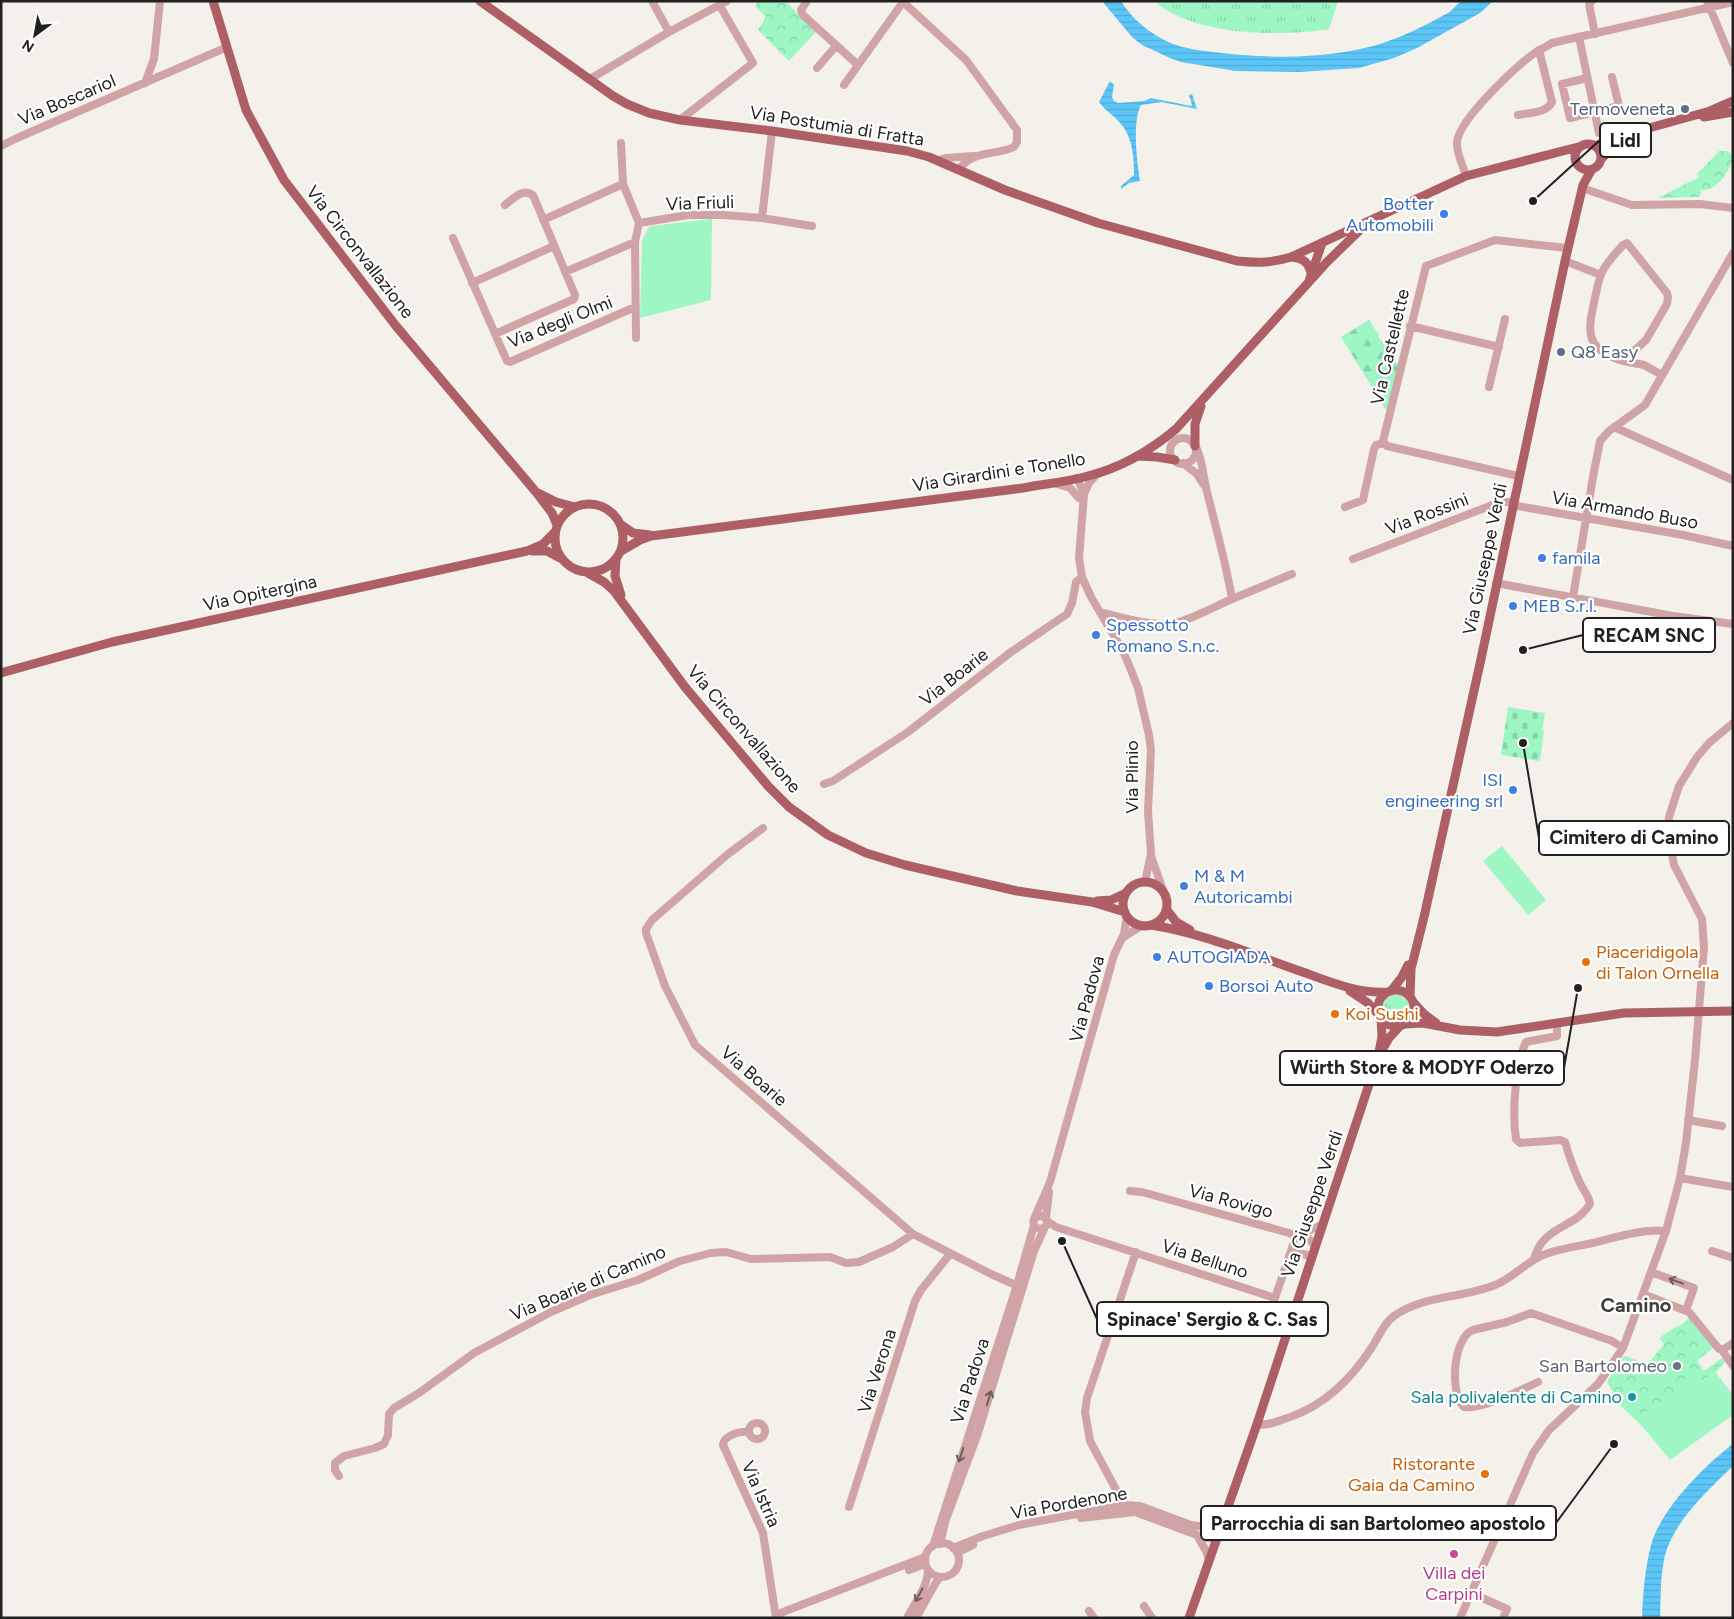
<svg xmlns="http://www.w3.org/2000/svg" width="1734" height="1619" viewBox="0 0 1734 1619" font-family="Figtree,sans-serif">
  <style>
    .grass { fill: url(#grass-tufts) }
    .forest { fill: url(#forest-firs) }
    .cemetery { fill: url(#cemetery-stones) }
    .park { fill: url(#park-crowns) }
    .garden { fill: #9df6c4 }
    .water { fill: url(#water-rules) }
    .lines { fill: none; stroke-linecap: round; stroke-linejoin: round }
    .minor { stroke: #d0a3a5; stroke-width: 8 }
    .major { stroke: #ae5f66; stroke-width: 9 }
    .oneway { stroke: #705c5b }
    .service-dot { fill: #5c6f8a; stroke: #fff; stroke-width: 2 }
    .shop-dot { fill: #3f7fe0; stroke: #fff; stroke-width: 2 }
    .food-dot { fill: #e8710a; stroke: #fff; stroke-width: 2 }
    .worship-dot { fill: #6b7280; stroke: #fff; stroke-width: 2 }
    .culture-dot { fill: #0f9aa8; stroke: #fff; stroke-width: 2 }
    .hotel-dot { fill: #d1479c; stroke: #fff; stroke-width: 2 }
    .labels { text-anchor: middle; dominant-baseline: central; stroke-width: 4.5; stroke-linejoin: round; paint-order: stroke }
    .street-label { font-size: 18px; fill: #22211f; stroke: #fff }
    .service-label { font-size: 18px; fill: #4e5e75; stroke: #fff; text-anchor: end }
    .shop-label { font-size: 18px; fill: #366cbe; stroke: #fff; text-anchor: start }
    .food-label { font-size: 18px; fill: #c56008; stroke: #fff; text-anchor: start }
    .worship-label { font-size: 18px; fill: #5b616d; stroke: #fff; text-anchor: end }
    .culture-label { font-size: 18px; fill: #0d838f; stroke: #fff; text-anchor: end }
    .hotel-label { font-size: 18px; fill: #b23c85; stroke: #fff }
    .quarter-label { font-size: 20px; font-weight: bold; fill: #403f3a; stroke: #fff }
    .leader { fill: none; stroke: #22211f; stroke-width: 2 }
    .callout-dot { fill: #22211f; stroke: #fff; stroke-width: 2 }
    .callout { fill: #fff; stroke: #22211f; stroke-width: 2 }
    .callout-label { font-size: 19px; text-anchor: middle; font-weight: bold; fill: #22211f }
  </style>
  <defs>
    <pattern id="grass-tufts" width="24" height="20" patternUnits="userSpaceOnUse" patternTransform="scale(1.25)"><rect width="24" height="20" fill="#9df6c4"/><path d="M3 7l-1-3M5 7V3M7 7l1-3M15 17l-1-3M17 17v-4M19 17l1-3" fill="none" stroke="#87d3a8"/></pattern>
    <pattern id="forest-firs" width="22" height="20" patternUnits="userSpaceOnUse" patternTransform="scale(1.25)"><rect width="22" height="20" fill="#9df6c4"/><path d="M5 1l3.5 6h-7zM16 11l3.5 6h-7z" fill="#87d3a8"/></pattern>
    <pattern id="cemetery-stones" width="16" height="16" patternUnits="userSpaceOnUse" patternTransform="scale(1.25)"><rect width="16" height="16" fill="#9df6c4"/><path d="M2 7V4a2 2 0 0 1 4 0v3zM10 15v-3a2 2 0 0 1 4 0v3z" fill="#87d3a8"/></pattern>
    <pattern id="park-crowns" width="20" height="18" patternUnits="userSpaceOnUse" patternTransform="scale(1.25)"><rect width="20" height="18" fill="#9df6c4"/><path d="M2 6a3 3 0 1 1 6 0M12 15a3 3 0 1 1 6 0" fill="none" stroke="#87d3a8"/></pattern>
    <pattern id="water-rules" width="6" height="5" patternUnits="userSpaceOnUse" patternTransform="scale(1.25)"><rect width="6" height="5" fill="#5cc6f8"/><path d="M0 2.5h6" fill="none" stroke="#50aad4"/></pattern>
  </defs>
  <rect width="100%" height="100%" fill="#f3f1ea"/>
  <path class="grass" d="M1154 1H1338L1329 29C1279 37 1194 36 1154 1Z
    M1383 1008a13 13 0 1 1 26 0a13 13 0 1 1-26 0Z"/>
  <path class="forest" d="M1369 320 1379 335 1378 337 1382 342 1383 341 1398 365 1388 413 1341 337Z"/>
  <path class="cemetery" d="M1508 707 1545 713 1542 730H1544L1540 761 1501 755Z"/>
  <path class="park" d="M758 1H785L816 32 789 61 758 30 766 17 755 6Z
    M1719 151H1728L1731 154H1733C1733 168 1717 192 1701 190L1700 197 1658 198 1699 177 1697 174Z
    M1690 1315 1714 1347 1697 1361 1704 1371 1722 1358 1726 1361 1715 1373 1698 1384 1694 1381 1646 1413 1642 1426 1621 1406 1611 1393 1613 1392 1607 1382 1624 1356 1648 1364 1664 1344 1660 1339C1667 1328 1684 1328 1690 1315Z"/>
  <path class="garden" d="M712 219 711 300 640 318 642 241 647 230 651 226Z
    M1502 846 1546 900 1528 915 1483 861Z
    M1650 1367 1668 1383 1660 1393 1641 1376Z
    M1716 1373 1733 1395V1415L1670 1460 1642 1426 1646 1413 1695 1380 1698 1384Z"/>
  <path class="water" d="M1102 1H1121C1133 21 1154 37 1176 45 1191 50 1206 51 1221 53 1275 59 1335 59 1386 42 1408 34 1428 24 1448 13 1453 10 1457 3 1463 1 1472 0 1484 1 1493 1L1480 13 1417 48 1394 58 1359 68 1299 72 1236 71 1181 62 1170 58 1142 45 1132 37Z
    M1110 81 1114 85 1112 97 1114 101 1118 103 1144 101 1151 98 1191 106 1192 105 1189 95 1192 94 1197 109 1162 102 1141 105C1132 121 1137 162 1140 181L1129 183 1121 189V186L1134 175C1134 160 1133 141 1124 128 1118 118 1106 112 1099 102Z
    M1733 1444V1466C1707 1491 1671 1524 1664 1560 1660 1579 1661 1599 1660 1618H1642C1643 1593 1645 1569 1651 1545 1661 1509 1704 1466 1733 1444Z"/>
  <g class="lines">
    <path class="minor" d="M652 1 669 32
      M807 1 801 10 803 15 858 65
      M902 1 966 60 1017 130V142L1014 147C995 156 975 149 959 169
      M1592 1 1589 4 1595 34
      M1707 1 1733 63
      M1579 37 1599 133
      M817 68 836 46
      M1587 78 1562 84 1570 118 1619 106 1612 77
      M590 79 669 32 727 1
      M145 83 154 59 160 1
      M844 85 903 2
      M1518 115C1529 113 1547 113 1552 102L1539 50
      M680 120 753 63 720 6
      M621 143 623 184 639 223 635 242 636 338
      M1 146 17 138 225 48
      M939 160 946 158 974 156
      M1466 176C1463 165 1456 153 1457 142 1459 119 1519 63 1539 50 1543 48 1548 46 1552 43L1733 2
      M1582 188 1629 204
      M1632 205 1700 204 1733 208
      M762 218 812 226
      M543 220 623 184
      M639 223 688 215H724L762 218 772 131
      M453 238 507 361 510 362 635 307
      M1565 261 1601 275
      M565 272 635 242
      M472 283 554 246
      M1410 326 1499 347
      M495 334 574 299 575 295 533 195C522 188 514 198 505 205
      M1623 361C1585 349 1587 333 1595 298 1597 290 1598 280 1602 272 1607 262 1616 253 1623 245L1627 243 1667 293 1668 297 1667 304 1646 340 1623 361 1644 365 1662 375
      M1489 387 1505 319
      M1614 427 1733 480
      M1170 451a13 13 0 1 1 26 0a13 13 0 1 1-26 0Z
      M1183 463 1197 474 1204 485
      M1518 476 1387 446 1383 441 1426 266 1495 240 1567 248
      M1077 478 1084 494 1079 558 1082 577 1091 597 1123 651 1131 670 1138 688 1149 735 1151 750 1148 811 1151 854 1145 882
      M1054 483 1070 488 1079 498
      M1084 494 1089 483 1098 473
      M1512 505 1683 535 1733 546
      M1345 507 1363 500 1374 449 1376 445 1384 443
      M1353 559 1500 502H1513
      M1496 583 1673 616 1733 624
      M1573 597 1593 477 1600 441 1609 431 1645 405 1733 253
      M1232 599 1292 574
      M1100 612C1119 617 1146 625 1166 624 1186 623 1213 607 1232 599 1226 563 1216 528 1207 492 1203 477 1203 461 1196 447
      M824 784 833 781 908 732 1011 652 1067 614 1072 603 1076 582 1082 577
      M763 828 728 854 652 920 646 929V933L665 986 695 1045 913 1234 991 1274 1011 1283 1023 1287
      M1151 856 1164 893
      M1122 938 1141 926
      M1688 1120 1722 1126
      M1680 1178 1733 1187
      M1130 1191 1142 1192 1289 1233 1296 1236
      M1046 1218 1049 1192
      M1034 1219 1038 1216H1042L1047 1220V1225L1042 1229C1036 1229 1032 1225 1034 1219L1050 1182 1114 955 1124 934 1127 916
      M1047 1221 1056 1227 1275 1298 1296 1236
      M1301 1234 1308 1238 1315 1246
      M1296 1236 1322 1225
      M1291 1251 1311 1256
      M1712 1251 1733 1258
      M1534 1259C1543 1225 1575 1229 1590 1204 1589 1196 1583 1190 1580 1183 1574 1170 1569 1156 1565 1142L1560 1140 1520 1143 1516 1139C1512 1114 1515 1065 1526 1042L1557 1036V1024
      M1651 1272 1694 1288 1686 1310
      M1643 1294 1689 1312 1719 1349H1724L1733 1343
      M1722 1350 1733 1366
      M1538 1382C1521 1390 1482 1410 1464 1407 1449 1393 1453 1338 1473 1330L1507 1322 1531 1313 1612 1341 1623 1348
      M749 1431a8 8 0 1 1 16 0a8 8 0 1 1-16 0Z
      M1257 1424C1267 1427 1280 1420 1290 1417 1325 1405 1352 1378 1372 1347 1379 1336 1385 1321 1397 1314 1426 1295 1464 1298 1495 1285 1513 1278 1526 1262 1543 1255 1557 1249 1573 1247 1588 1244 1611 1239 1643 1228 1666 1231
      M749 1432C740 1431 724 1435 723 1445L763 1533 776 1618
      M339 1476 335 1470V1463L344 1456 375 1448 384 1444 388 1435 389 1414 394 1408 419 1393 474 1353 551 1312 590 1295 638 1280 680 1261 711 1253 726 1252 751 1259 830 1257 846 1263 859 1262 893 1247 913 1234
      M849 1507 915 1301 921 1290 950 1254
      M1128 1512 1090 1441 1085 1412 1087 1398 1136 1252
      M1081 1518 1135 1512 1197 1535 1216 1540
      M1200 1526 1213 1523 1224 1517
      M1197 1535 1206 1551 1209 1560
      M925 1560a17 17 0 1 1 34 0a17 17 0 1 1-34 0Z
      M940 1544 945 1522 978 1433 1034 1251 1044 1229
      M933 1546 1017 1285 1034 1225
      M953 1548 983 1536 1019 1525 1124 1505 1140 1506 1191 1525 1204 1527 1217 1536
      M957 1553 973 1545
      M909 1570 925 1564
      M1471 1593 1507 1609 1503 1618
      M1144 1606 1152 1618
      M1089 1611 1094 1618
      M775 1618 783 1612 925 1557
      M907 1618C914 1604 928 1586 928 1570
      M916 1618 935 1584 940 1577
      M1460 1618 1533 1453 1549 1430 1598 1384 1623 1348 1666 1231 1680 1178 1686 1143 1695 1060 1704 947 1702 919 1674 865 1668 831 1669 817 1679 786 1697 757 1709 743 1733 723"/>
    <path class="major" d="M213 1 246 110 284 180 396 326 536 492 552 513 557 525
      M480 1 613 96 627 104 649 113 680 120 772 131 907 151 929 157 1005 190 1098 223 1237 261C1257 263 1272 263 1291 257L1466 176 1582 146
      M1704 117 1733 112
      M1575 157a13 13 0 1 1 26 0a13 13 0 1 1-26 0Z
      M1595 146 1624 135 1710 111 1733 101
      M1601 159 1608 152 1644 135
      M1291 257C1302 258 1308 261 1311 273
      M1309 281 1322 243
      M1195 446V424L1201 406
      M1137 456 1157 457 1175 460
      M538 493 556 502 575 507
      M555 538a34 34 0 1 1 68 0a34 34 0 1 1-68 0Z
      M620 524 633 533 650 535
      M532 551H547L560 558
      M621 551 640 540 651 536 1023 488C1044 484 1067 482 1088 476 1120 468 1151 450 1176 429L1327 262 1362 228
      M616 559 615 576 621 595
      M588 573 604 582 614 591 685 687 768 786 789 807 828 835 866 853 905 865 1017 891 1092 902 1125 912
      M1 673 112 642 527 551 543 544 555 532
      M1123 904a22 22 0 1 1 44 0a22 22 0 1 1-44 0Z
      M1097 901 1111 900 1126 893
      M1167 910 1176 922 1190 930
      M1151 925C1202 933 1249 953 1297 970 1326 980 1356 994 1388 992
      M1378 1008a18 18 0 1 1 36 0a18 18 0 1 1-36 0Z
      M1350 991 1368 1003 1380 1016
      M1391 991 1402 977 1408 965
      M1410 997 1411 969 1424 917 1481 659 1565 261 1583 185 1592 169
      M1413 1002 1425 1015 1436 1023
      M1405 1024 1423 1023 1460 1030 1497 1032 1624 1013 1733 1011
      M1382 1050 1389 1038 1401 1025
      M1189 1618 1257 1424 1378 1057 1382 1037 1381 1017"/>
  </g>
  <defs><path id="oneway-shaft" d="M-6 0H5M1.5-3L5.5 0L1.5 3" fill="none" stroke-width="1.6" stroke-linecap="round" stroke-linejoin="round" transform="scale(1.25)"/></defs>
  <g class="oneway">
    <use href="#oneway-shaft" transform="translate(1676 1281) rotate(-160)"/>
    <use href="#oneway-shaft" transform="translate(989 1398) rotate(-73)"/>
    <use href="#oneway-shaft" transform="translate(961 1455) rotate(108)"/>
    <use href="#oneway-shaft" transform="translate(919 1595) rotate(118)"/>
  </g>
  <g class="service-dot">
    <circle cx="1685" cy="109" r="5"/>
    <circle cx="1561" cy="352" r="5"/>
  </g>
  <g class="shop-dot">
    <circle cx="1444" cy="214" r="5"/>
    <circle cx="1542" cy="558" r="5"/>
    <circle cx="1513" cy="606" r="5"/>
    <circle cx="1096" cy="635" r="5"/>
    <circle cx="1513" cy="790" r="5"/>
    <circle cx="1184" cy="886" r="5"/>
    <circle cx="1157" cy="957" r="5"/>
    <circle cx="1209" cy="986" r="5"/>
  </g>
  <g class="food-dot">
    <circle cx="1586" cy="962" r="5"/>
    <circle cx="1335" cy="1014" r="5"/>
    <circle cx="1485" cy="1474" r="5"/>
  </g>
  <circle class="worship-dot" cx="1677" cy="1366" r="5"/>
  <circle class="culture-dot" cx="1632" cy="1397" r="5"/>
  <circle class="hotel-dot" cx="1454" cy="1554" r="5"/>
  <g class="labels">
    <g class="street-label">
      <text transform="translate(67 100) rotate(-23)">Via Boscariol</text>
      <text transform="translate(837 126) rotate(9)">Via Postumia di Fratta</text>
      <text transform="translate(700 203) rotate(-2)">Via Friuli</text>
      <text transform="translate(360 252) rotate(52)">Via Circonvallazione</text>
      <text transform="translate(560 322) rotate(-22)">Via degli Olmi</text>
      <text transform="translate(1390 347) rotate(-77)">Via Castellette</text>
      <text transform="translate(999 472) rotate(-9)">Via Girardini e Tonello</text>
      <text transform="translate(1625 510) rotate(10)">Via Armando Buso</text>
      <text transform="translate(1427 514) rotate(-21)">Via Rossini</text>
      <text transform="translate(1485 559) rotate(-78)">Via Giuseppe Verdi</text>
      <text transform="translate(260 593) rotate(-12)">Via Opitergina</text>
      <text transform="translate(954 677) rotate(-38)">Via Boarie</text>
      <text transform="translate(744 729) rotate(49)">Via Circonvallazione</text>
      <text transform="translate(1132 777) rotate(-90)">Via Plinio</text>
      <text transform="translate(1087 999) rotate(-75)">Via Padova</text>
      <text transform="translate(754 1076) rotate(41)">Via Boarie</text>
      <text transform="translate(1231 1201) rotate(15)">Via Rovigo</text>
      <text transform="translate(1312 1204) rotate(-71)">Via Giuseppe Verdi</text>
      <text transform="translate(1205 1259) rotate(18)">Via Belluno</text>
      <text transform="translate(588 1283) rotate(-23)">Via Boarie di Camino</text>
      <text transform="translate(877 1371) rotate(-72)">Via Verona</text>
      <text transform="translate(970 1381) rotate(-72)">Via Padova</text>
      <text transform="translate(761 1494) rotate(66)">Via Istria</text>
      <text transform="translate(1069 1503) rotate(-10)">Via Pordenone</text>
    </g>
    <g class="service-label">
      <text x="1675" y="109">Termoveneta</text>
      <text x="1571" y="352" text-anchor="start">Q8 Easy</text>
    </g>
    <g class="shop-label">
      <text x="1434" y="204" text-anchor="end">Botter<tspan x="1434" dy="21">Automobili</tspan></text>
      <text x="1552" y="558">famila</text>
      <text x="1523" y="606">MEB S.r.l.</text>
      <text x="1106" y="625">Spessotto<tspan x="1106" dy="21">Romano S.n.c.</tspan></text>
      <text x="1503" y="780" text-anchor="end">ISI<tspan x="1503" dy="21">engineering srl</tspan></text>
      <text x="1194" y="876">M &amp; M<tspan x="1194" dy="21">Autoricambi</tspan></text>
      <text x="1167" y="957">AUTOGIADA</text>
      <text x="1219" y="986">Borsoi Auto</text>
    </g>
    <g class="food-label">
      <text x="1596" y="952">Piaceridigola<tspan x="1596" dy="21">di Talon Ornella</tspan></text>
      <text x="1345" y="1014">Koi Sushi</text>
      <text x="1475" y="1464" text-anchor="end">Ristorante<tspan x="1475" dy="21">Gaia da Camino</tspan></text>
    </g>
    <g class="worship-label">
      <text x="1667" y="1366">San Bartolomeo</text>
    </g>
    <g class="culture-label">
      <text x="1622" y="1397">Sala polivalente di Camino</text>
    </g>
    <g class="hotel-label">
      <text x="1454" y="1573">Villa dei<tspan x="1454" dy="21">Carpini</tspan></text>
    </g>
    <g class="quarter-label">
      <text x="1636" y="1305">Camino</text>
    </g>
  </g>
  <path class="leader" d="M1533 201L1600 140M1523 650L1583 635M1523 743L1539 838M1578 988L1564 1068M1062 1241L1097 1319M1614 1444L1556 1523"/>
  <g class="callout-dot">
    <circle cx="1533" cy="201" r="5"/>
    <circle cx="1523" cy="650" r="5"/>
    <circle cx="1523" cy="743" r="5"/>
    <circle cx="1578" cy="988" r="5"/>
    <circle cx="1062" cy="1241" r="5"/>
    <circle cx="1614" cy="1444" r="5"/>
  </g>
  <g class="callout">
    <rect x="1600" y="123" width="51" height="34" rx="5"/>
    <rect x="1583" y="618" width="132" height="34" rx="5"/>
    <rect x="1539" y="821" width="190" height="34" rx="5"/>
    <rect x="1280" y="1051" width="284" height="34" rx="5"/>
    <rect x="1097" y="1302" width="231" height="34" rx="5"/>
    <rect x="1201" y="1506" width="355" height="34" rx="5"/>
  </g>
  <g class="callout-label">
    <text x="1625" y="147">Lidl</text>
    <text x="1649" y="642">RECAM SNC</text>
    <text x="1634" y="844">Cimitero di Camino</text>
    <text x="1422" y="1074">Würth Store &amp; MODYF Oderzo</text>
    <text x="1212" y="1326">Spinace' Sergio &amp; C. Sas</text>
    <text x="1378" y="1530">Parrocchia di san Bartolomeo apostolo</text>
  </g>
  <rect width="1734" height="1619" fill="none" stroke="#22211f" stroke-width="5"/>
  <g transform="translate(35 35) rotate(212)" stroke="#ffffff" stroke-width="4" paint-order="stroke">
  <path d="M0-4L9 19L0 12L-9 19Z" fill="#22211f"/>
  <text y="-8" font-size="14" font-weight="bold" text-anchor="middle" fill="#22211f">N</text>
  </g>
</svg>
